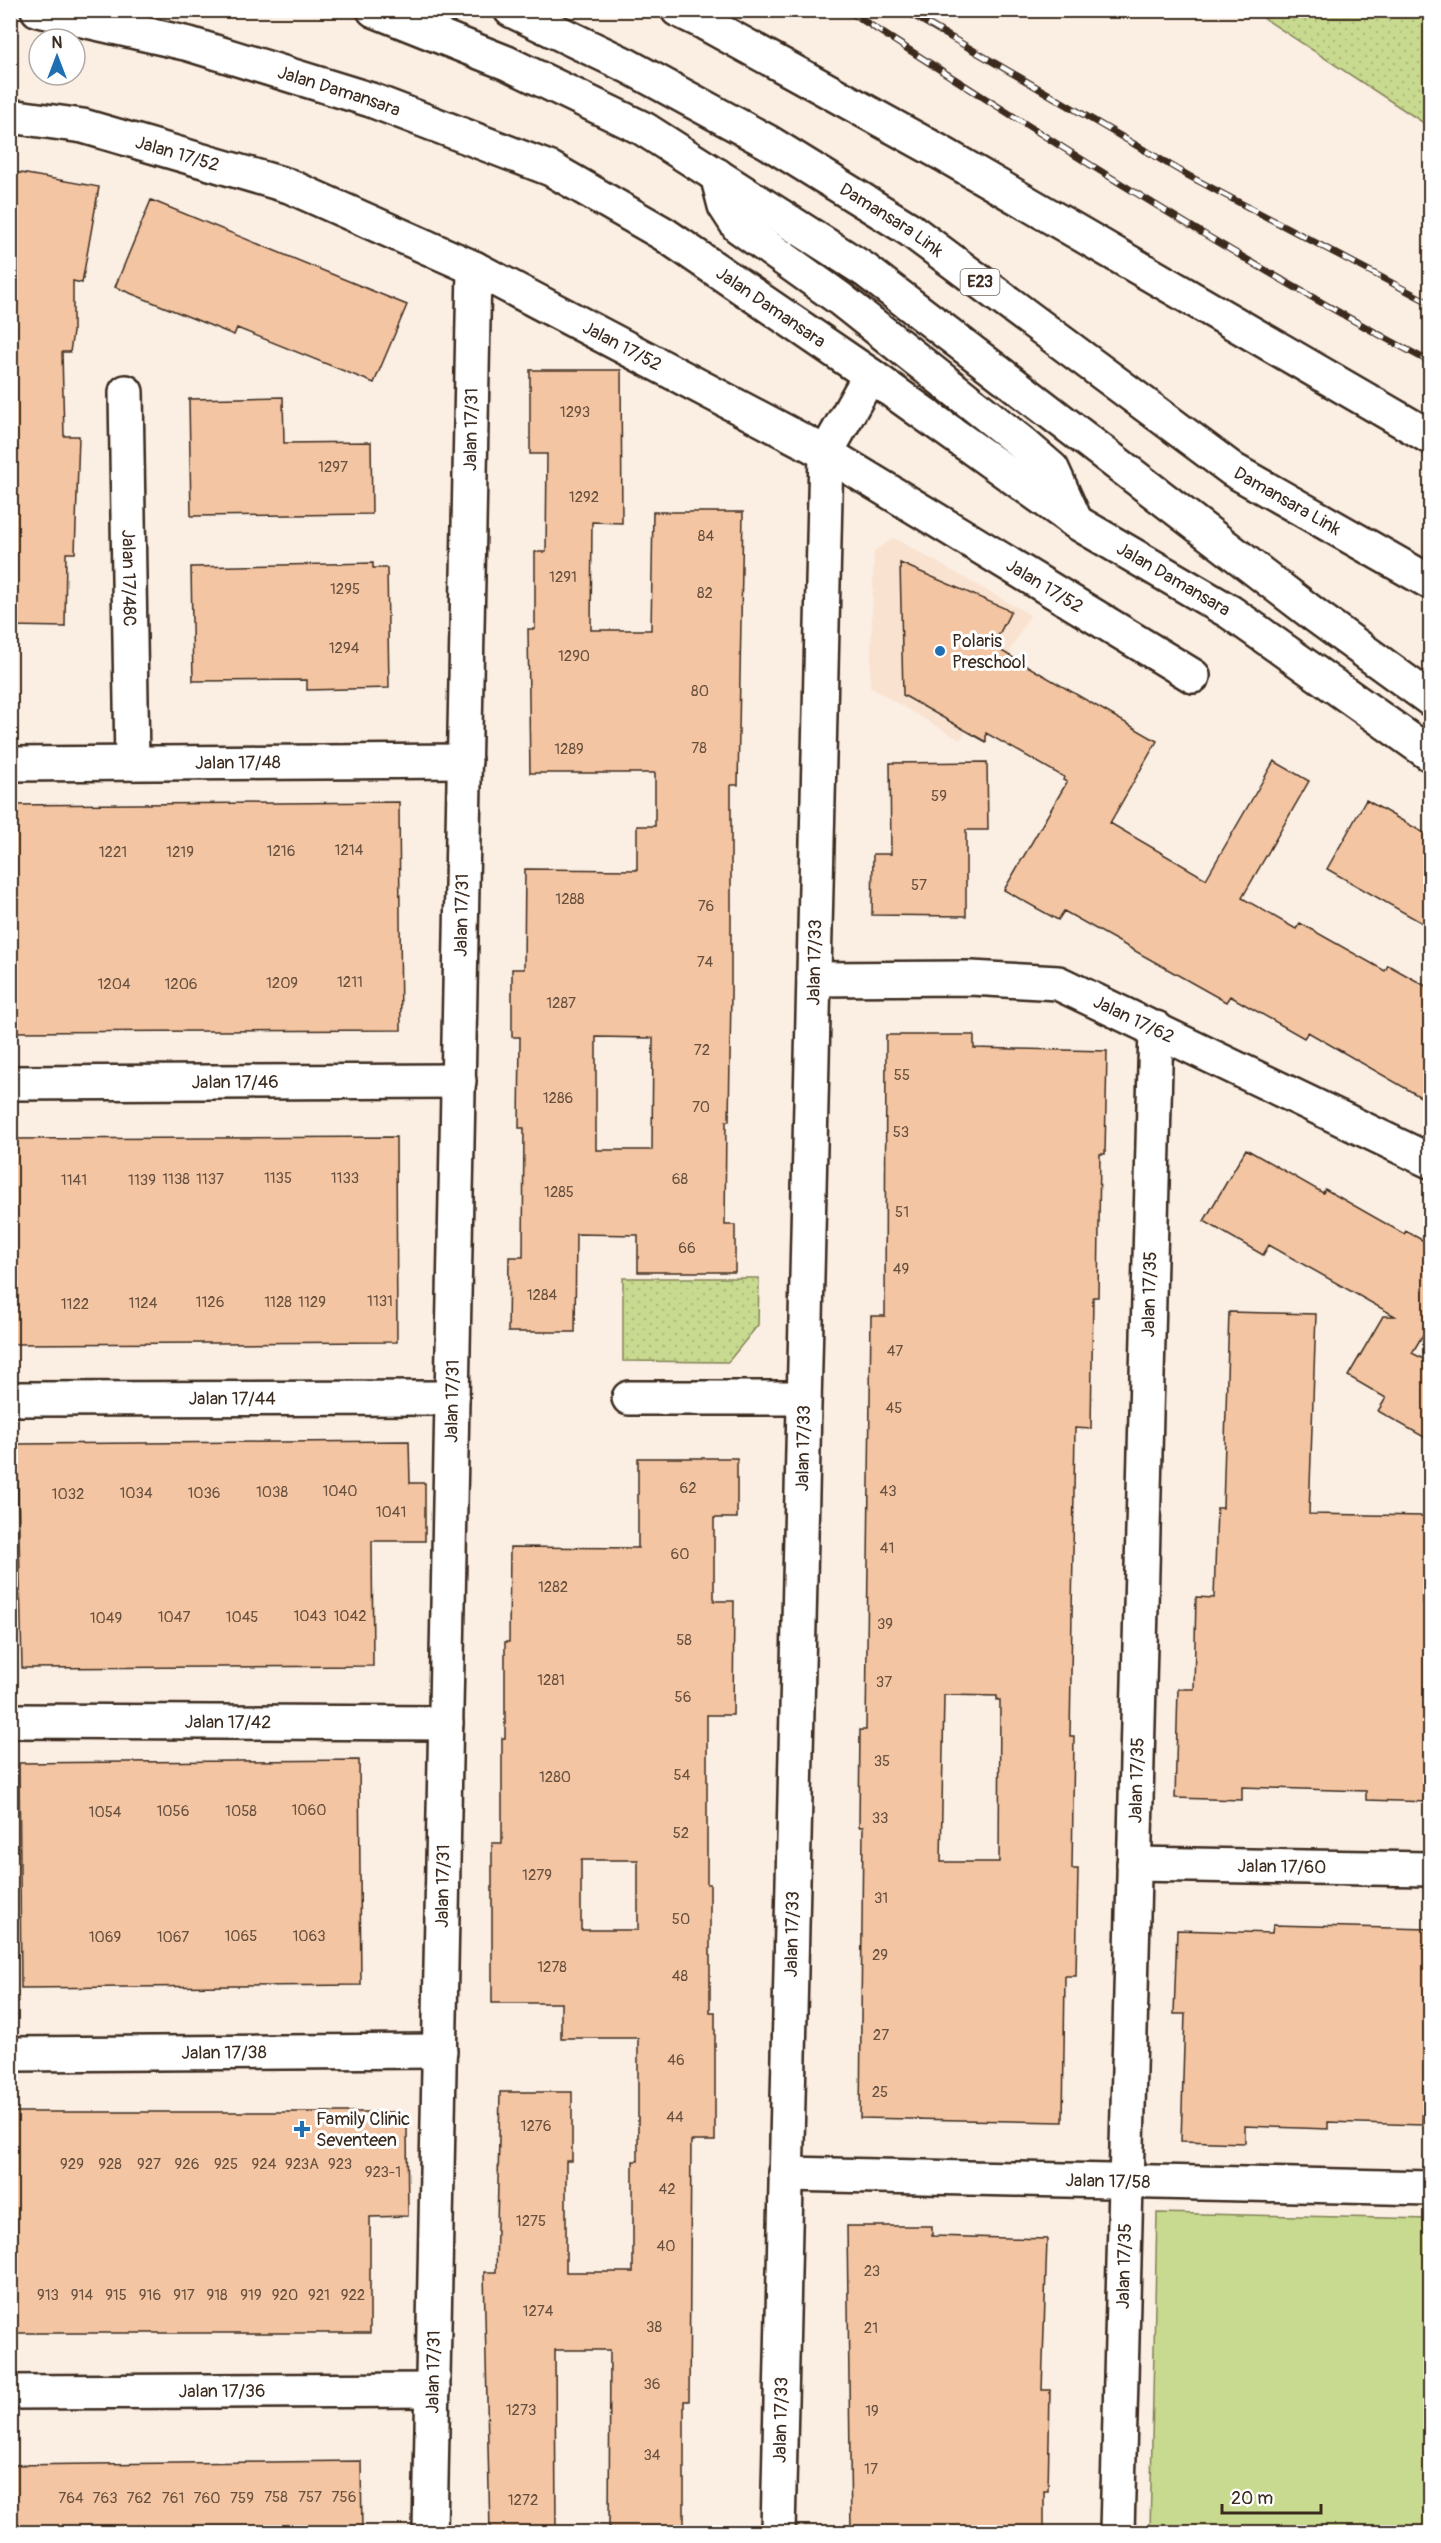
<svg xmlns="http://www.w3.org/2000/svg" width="1441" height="2543" viewBox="0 0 1441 2543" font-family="Pangolin,sans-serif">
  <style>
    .built { fill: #f9e2d0 }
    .grass { fill: url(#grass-dots); stroke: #828256; stroke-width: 1.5 }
    .green { fill: #c8da8f; stroke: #828256; stroke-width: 1.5 }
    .building { fill: #f3c5a2; stroke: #3b2a1e; stroke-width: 1.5; fill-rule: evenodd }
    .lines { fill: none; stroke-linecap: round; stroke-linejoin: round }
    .minor-casing { stroke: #3b2a1e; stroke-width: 38 }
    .major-casing { stroke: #3b2a1e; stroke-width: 38 }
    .highway-casing { stroke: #3b2a1e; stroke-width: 38 }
    .minor { stroke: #fff; stroke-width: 33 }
    .major { stroke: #fff; stroke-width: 33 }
    .highway { stroke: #fff; stroke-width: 33 }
    .rail-casing { stroke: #3b2a1e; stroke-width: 7 }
    .rail { stroke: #fff; stroke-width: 4.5; stroke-dasharray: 14; stroke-linecap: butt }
    .poi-dot { fill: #1f6fb2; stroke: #fff; stroke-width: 2 }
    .labels { text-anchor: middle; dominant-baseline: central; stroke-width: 6; stroke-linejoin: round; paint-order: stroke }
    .number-label { font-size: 15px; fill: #69513f }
    .shield { fill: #fff; stroke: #766a62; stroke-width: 1.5 }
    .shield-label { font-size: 16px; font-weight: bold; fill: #3b2a1e }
    .street-label { font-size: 18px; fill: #3b2a1e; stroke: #fff }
    .poi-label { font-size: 18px; fill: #3b2a1e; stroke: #fff; text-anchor: start }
  </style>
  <defs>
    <pattern id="grass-dots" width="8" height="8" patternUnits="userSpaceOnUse" patternTransform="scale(1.5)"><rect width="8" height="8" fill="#c8da8f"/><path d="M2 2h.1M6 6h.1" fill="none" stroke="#adbb7b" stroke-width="1.8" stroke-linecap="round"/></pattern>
  </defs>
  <rect width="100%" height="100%" fill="#fbeee3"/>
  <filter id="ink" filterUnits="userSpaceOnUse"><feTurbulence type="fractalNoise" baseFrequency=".0167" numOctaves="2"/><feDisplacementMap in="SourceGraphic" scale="12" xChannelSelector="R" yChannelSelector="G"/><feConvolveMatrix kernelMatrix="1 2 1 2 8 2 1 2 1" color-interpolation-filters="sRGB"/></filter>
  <g filter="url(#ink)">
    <path class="built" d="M894 538 1030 615 960 740 870 687 874 551Z"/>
    <path class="grass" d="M1253 11H1430V127Z
      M623 1278H759L758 1325 728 1362 623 1361Z"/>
    <path class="green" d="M1157 2213 1430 2219V2532H1150Z"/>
    <path class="building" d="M10 171 99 187 82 283 73 281V332L70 352H62L64 436H79L75 553H66L65 627 10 626Z
      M151 200 407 305 374 383 237 328 234 335 115 287Z
      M530 370H621L622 523 592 522 591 630H651L653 512H743L738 785H731V994L729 1121H726L725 1225H735V1272H638V1235L576 1234 575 1332H508L509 1257H523L524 1128H519L520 1037H512V969H524L525 869 637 870V826H655V773H530L528 629H535V552H546L547 454H530ZM596 1037 653 1038 652 1150H596Z
      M283 397 284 443 371 442 372 514 191 516 189 399Z
      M373 563V568H387L389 688 307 690V680L193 681 191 567Z
      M900 563 1011 611 993 646 1157 741 1110 823 1206 879 1274 761 1309 781 1242 898 1296 929 1300 923 1385 971 1388 965 1431 989V1103L1308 1032 1304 1038 1230 996 1226 1002 1064 911 1058 920 1004 890 1067 782 1063 780 1064 777 986 733V742L903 695Z
      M987 762 988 830H966V916L872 915 873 854H891L890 763Z
      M1366 800 1431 837V928L1327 869Z
      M399 802 401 1030 10 1032V805Z
      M886 1035H974V1048L1107 1051 1105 1154H1100L1098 1297H1093L1091 1429 1075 1428 1070 1736H1074L1072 1869H1078L1076 1976H1065L1063 2122 860 2118 863 1827H859L860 1730H866L871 1316H885ZM944 1695 997 1696V1700H1000L999 1862H941Z
      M396 1137 397 1342 10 1344V1139Z
      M1246 1149 1323 1193 1325 1189 1404 1234 1406 1231 1431 1245V1336L1424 1333 1412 1353 1431 1363V1441L1378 1411 1386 1398 1348 1376 1383 1316H1395L1269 1245 1263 1255 1204 1221Z
      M1229 1312 1316 1314 1309 1514 1426 1516 1423 1604H1429L1428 1693H1431V1802L1366 1800V1791L1242 1787V1800L1175 1798 1178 1689H1194L1196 1597 1214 1598 1217 1508H1223Z
      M409 1441 410 1483H425V1541H372L373 1666 22 1668 17 1444Z
      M638 1458H737V1518H714V1601H734L733 1715H707V1884H710V2012H715V2141H691L689 2401H684V2532H609L610 2350H555L556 2532H490L484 2272H496L500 2092H572V2161H566V2272H633V2161H638V2038H561V2003H492V1843H502V1738H505V1642H509L510 1547 638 1548ZM581 1860H638V1930H581Z
      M359 1760 361 1985 21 1988 19 1763Z
      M1273 1925 1429 1929 1422 2125 1328 2122V2129L1245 2126V2143L1181 2141 1185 2014H1174L1177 1930 1272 1933Z
      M10 2112H398L407 2129 408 2216 370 2217V2333H10Z
      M847 2226H932V2236L1047 2239 1042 2390H1050L1048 2491H1044V2532H851Z
      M361 2461 362 2532H10V2465Z"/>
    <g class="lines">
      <g class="minor-casing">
        <g id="minor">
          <path id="s1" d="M10 116 83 126 289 186 474 268 826 453 1193 676"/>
          <path id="s2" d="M126 392 132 763"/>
          <path id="s3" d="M10 764 465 761"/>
          <path id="s4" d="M814 979 971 978 1058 983 1430 1161"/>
          <path id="s5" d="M10 1083 459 1081"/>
          <path d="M629 1398H804"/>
          <path id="s6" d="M10 1399 452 1398"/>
          <path id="s7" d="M10 1721 446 1723"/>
          <path id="s8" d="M1134 1864 1430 1869"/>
          <path id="s9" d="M10 2054 440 2051"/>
          <path id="s10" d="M786 2174 1430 2188"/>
          <path id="s11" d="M10 2392 433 2390"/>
          <path id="s12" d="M430 2532 474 268"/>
          <path id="s13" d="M778 2532 826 453 870 375"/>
          <path id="s14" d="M1117 2532 1156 1028"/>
        </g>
      </g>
      <g class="major-casing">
        <g id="major">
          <path id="s15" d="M38 10 189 44 371 100 551 169 664 234 870 375 1076 522 1230 612 1430 754"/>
        </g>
      </g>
      <g class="highway-casing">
        <g id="highway">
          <path d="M374 10 507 63 644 129 865 270 1316 616 1430 699"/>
          <path id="s16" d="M511 10 628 66 768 142 909 229 1233 470 1430 582"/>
          <path d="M678 10 705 23 943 154 1430 437"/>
          <path d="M717 175 725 206 738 226 839 298 1022 443 1052 469 1076 522"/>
        </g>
      </g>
      <use href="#minor" class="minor"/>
      <use href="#major" class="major"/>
      <use href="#highway" class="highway"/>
      <g class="rail-casing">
        <path id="rail" d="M847 10C1038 133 1230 256 1430 362
          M904 10 1189 176 1430 303"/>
      </g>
      <use href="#rail" class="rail"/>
    </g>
  </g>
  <g class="poi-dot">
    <circle cx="940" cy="651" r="6"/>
    <path d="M299 2120h6v6h6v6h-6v6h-6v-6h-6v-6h6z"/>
  </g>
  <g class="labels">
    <g class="number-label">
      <text x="575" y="412">1293</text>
      <text x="333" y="467">1297</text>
      <text x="584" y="497">1292</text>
      <text x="706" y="536">84</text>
      <text x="563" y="577">1291</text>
      <text x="345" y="589">1295</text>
      <text x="705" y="593">82</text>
      <text x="344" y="648">1294</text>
      <text x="574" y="656">1290</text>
      <text x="700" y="691">80</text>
      <text x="699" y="748">78</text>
      <text x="569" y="749">1289</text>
      <text x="939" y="796">59</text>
      <text x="349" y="850">1214</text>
      <text x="281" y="851">1216</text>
      <text x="113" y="852">1221</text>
      <text x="180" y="852">1219</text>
      <text x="919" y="885">57</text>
      <text x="570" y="899">1288</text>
      <text x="706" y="906">76</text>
      <text x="705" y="962">74</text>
      <text x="350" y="982">1211</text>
      <text x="282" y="983">1209</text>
      <text x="114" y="984">1204</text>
      <text x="181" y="984">1206</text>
      <text x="561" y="1003">1287</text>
      <text x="702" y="1050">72</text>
      <text x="902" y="1075">55</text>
      <text x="558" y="1098">1286</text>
      <text x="701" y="1107">70</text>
      <text x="901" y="1132">53</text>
      <text x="278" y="1178">1135</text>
      <text x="345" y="1178">1133</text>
      <text x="176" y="1179">1138</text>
      <text x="210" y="1179">1137</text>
      <text x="680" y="1179">68</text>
      <text x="74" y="1180">1141</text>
      <text x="142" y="1180">1139</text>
      <text x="559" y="1192">1285</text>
      <text x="902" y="1212">51</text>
      <text x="687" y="1248">66</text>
      <text x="901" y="1269">49</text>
      <text x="542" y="1295">1284</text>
      <text x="380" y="1301">1131</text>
      <text x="210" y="1302">1126</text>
      <text x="278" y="1302">1128</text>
      <text x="312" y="1302">1129</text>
      <text x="143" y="1303">1124</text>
      <text x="75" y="1304">1122</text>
      <text x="895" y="1351">47</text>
      <text x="894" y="1408">45</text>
      <text x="688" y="1488">62</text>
      <text x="340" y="1491">1040</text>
      <text x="888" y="1491">43</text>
      <text x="272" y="1492">1038</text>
      <text x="136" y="1493">1034</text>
      <text x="204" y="1493">1036</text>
      <text x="68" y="1494">1032</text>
      <text x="391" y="1512">1041</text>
      <text x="887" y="1548">41</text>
      <text x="680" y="1554">60</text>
      <text x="553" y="1587">1282</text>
      <text x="310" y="1616">1043</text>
      <text x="350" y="1616">1042</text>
      <text x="174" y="1617">1047</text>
      <text x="242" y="1617">1045</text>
      <text x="106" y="1618">1049</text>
      <text x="885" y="1624">39</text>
      <text x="684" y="1640">58</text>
      <text x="551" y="1680">1281</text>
      <text x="884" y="1682">37</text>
      <text x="683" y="1697">56</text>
      <text x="882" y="1761">35</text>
      <text x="682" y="1775">54</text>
      <text x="555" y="1777">1280</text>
      <text x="309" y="1810">1060</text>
      <text x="173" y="1811">1056</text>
      <text x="241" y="1811">1058</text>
      <text x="105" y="1812">1054</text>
      <text x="880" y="1818">33</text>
      <text x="681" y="1833">52</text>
      <text x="537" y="1875">1279</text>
      <text x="881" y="1898">31</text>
      <text x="681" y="1919">50</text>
      <text x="241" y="1936">1065</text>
      <text x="309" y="1936">1063</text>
      <text x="105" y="1937">1069</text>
      <text x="173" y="1937">1067</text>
      <text x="880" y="1955">29</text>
      <text x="552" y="1967">1278</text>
      <text x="680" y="1976">48</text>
      <text x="881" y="2035">27</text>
      <text x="676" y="2060">46</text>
      <text x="880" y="2092">25</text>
      <text x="675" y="2117">44</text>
      <text x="536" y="2126">1276</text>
      <text x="72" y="2164">929</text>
      <text x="110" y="2164">928</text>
      <text x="149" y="2164">927</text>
      <text x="187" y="2164">926</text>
      <text x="226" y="2164">925</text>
      <text x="264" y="2164">924</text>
      <text x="302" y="2164">923A</text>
      <text x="340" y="2164">923</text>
      <text x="383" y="2172">923-1</text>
      <text x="667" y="2189">42</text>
      <text x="531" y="2221">1275</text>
      <text x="666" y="2246">40</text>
      <text x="872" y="2271">23</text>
      <text x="48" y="2295">913</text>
      <text x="82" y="2295">914</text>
      <text x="116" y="2295">915</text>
      <text x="150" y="2295">916</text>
      <text x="184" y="2295">917</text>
      <text x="217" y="2295">918</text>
      <text x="251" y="2295">919</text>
      <text x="285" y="2295">920</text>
      <text x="319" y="2295">921</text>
      <text x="353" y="2295">922</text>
      <text x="538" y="2311">1274</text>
      <text x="654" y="2327">38</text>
      <text x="871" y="2328">21</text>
      <text x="652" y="2384">36</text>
      <text x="521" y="2410">1273</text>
      <text x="872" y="2411">19</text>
      <text x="652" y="2455">34</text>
      <text x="871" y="2469">17</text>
      <text x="276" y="2497">758</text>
      <text x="310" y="2497">757</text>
      <text x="344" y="2497">756</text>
      <text x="71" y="2498">764</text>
      <text x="105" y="2498">763</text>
      <text x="139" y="2498">762</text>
      <text x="173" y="2498">761</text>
      <text x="207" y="2498">760</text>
      <text x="242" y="2498">759</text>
      <text x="523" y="2500">1272</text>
    </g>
    <rect class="shield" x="960.5" y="269" width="39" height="26" rx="4.5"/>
    <g class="shield-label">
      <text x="980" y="282">E23</text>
    </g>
    <g class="street-label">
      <text stroke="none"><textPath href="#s15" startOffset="312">Jalan Damansara</textPath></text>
      <text stroke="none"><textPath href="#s1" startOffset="172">Jalan 17/52</textPath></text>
      <text stroke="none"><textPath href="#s16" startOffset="435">Damansara Link</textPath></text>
      <text stroke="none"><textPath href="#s15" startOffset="798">Jalan Damansara</textPath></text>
      <text stroke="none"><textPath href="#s1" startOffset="658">Jalan 17/52</textPath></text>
      <text stroke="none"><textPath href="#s12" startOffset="2103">Jalan 17/31</textPath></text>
      <text stroke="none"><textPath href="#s16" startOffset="921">Damansara Link</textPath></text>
      <text stroke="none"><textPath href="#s2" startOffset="186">Jalan 17/48C</textPath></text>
      <text stroke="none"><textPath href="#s15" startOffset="1284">Jalan Damansara</textPath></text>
      <text stroke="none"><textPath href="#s1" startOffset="1144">Jalan 17/52</textPath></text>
      <text stroke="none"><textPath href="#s3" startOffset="228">Jalan 17/48</textPath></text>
      <text stroke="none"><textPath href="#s12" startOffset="1617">Jalan 17/31</textPath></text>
      <text stroke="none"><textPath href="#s13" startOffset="1570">Jalan 17/33</textPath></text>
      <text stroke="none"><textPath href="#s4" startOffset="328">Jalan 17/62</textPath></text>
      <text stroke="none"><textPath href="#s5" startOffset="225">Jalan 17/46</textPath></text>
      <text stroke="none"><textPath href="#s14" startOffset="1238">Jalan 17/35</textPath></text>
      <text stroke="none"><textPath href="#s6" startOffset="222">Jalan 17/44</textPath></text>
      <text stroke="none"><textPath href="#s12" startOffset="1131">Jalan 17/31</textPath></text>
      <text stroke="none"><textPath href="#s13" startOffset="1084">Jalan 17/33</textPath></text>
      <text stroke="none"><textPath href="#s7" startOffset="218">Jalan 17/42</textPath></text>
      <text stroke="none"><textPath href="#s14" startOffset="752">Jalan 17/35</textPath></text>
      <text stroke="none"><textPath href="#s8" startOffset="148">Jalan 17/60</textPath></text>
      <text stroke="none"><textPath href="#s12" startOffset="646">Jalan 17/31</textPath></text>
      <text stroke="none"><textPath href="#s13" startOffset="598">Jalan 17/33</textPath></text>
      <text stroke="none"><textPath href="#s9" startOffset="214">Jalan 17/38</textPath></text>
      <text stroke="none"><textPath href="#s10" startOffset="322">Jalan 17/58</textPath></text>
      <text stroke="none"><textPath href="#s14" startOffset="266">Jalan 17/35</textPath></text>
      <text stroke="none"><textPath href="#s12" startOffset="160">Jalan 17/31</textPath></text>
      <text stroke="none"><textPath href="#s11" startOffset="212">Jalan 17/36</textPath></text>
      <text stroke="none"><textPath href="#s13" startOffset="112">Jalan 17/33</textPath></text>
    </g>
    <g class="poi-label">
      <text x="952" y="641">Polaris<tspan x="952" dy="21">Preschool</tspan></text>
      <text x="316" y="2119">Family Clinic<tspan x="316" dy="21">Seventeen</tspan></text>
    </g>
  </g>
  <rect width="1441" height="2543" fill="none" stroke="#fff" stroke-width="36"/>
  <rect x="18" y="18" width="1405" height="2507" fill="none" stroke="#3b2a1e" stroke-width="2" filter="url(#ink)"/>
  <g transform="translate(57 57)"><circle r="28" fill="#ffffff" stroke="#b1aaa5" stroke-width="1.5"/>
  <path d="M0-4.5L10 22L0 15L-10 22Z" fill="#1f6fb2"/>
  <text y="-9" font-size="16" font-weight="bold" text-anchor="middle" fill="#3b2a1e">N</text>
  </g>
  <path d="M1222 2504v9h99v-9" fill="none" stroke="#3b2a1e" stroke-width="3"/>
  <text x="1231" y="2504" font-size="18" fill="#3b2a1e" stroke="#ffffff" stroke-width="4.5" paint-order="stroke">20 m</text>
</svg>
